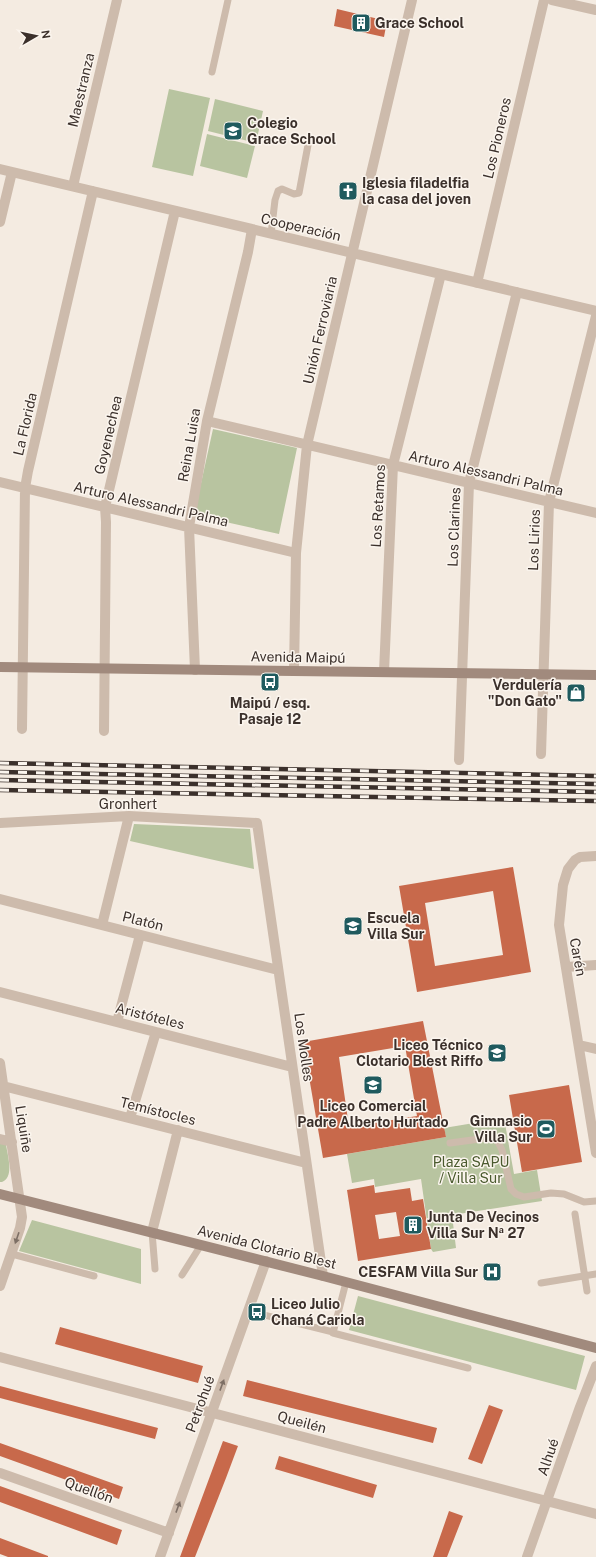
<svg xmlns="http://www.w3.org/2000/svg" width="596" height="1557" viewBox="0 0 596 1557" font-family="'Public Sans',sans-serif">
  <style>
    .green { fill: #b8c4a0 }
    .building { fill: #c8694b; fill-rule: evenodd }
    .lines { fill: none; stroke-linecap: round; stroke-linejoin: round }
    .lane { stroke: #cdbbac; stroke-width: 7 }
    .street { stroke: #cdbbac; stroke-width: 10 }
    .secondary { stroke: #a18a7d; stroke-width: 10 }
    .rail-casing { stroke: #3b302b; stroke-width: 4.5 }
    .rail { stroke: #fbf5ee; stroke-width: 3; stroke-dasharray: 9; stroke-linecap: butt }
    .oneway { fill: #7d6f65 }
    .labels { text-anchor: middle; dominant-baseline: central; stroke-width: 3; stroke-linejoin: round; paint-order: stroke }
    .poi-label { font-size: 14px; font-weight: bold; fill: #3b302b; stroke: #fbf5ee; text-anchor: start }
    .street-label { font-size: 14px; fill: #3b302b; stroke: #fbf5ee }
    .park-label { font-size: 14px; fill: #4a5a2e; stroke: #fbf5ee }
  </style>
  <rect width="100%" height="100%" fill="#f4ebe1"/>
  <path class="green" d="M169 89 210 98 193 176 152 167Z
    M215 99 263 111 256 143 208 131Z
    M207 134 255 146 247 178 200 166Z
    M213 429 297 448 279 534 194 515Z
    M134 824 250 829 254 869 130 841Z
    M504 1118 514 1174 537 1170 542 1201 452 1215 456 1248 433 1252 431 1249 421 1179 375 1187 374 1179 352 1183 347 1154 446 1137 444 1128Z
    M0 1142 6 1144C7 1154 15 1177 2 1182H0Z
    M32 1220 141 1249V1284L19 1251Z
    M358 1296 585 1356 576 1390 349 1330Z"/>
  <path class="building" d="M337 9 387 21 384 37 334 26Z
    M513 867 531 972 417 992 399 886ZM493 891 503 955 435 966 425 903Z
    M423 1021 446 1137 323 1158 303 1042ZM405 1046 417 1116 349 1127 339 1057Z
    M569 1085 582 1162 522 1172 509 1095Z
    M374 1185 375 1193 410 1188 412 1201 423 1199 431 1249 358 1261 347 1190ZM396 1212 400 1236 379 1239 375 1215Z
    M60 1327 203 1366 198 1383 55 1344Z
    M247 1380 437 1428 433 1443 243 1396Z
    M0 1386 158 1428 155 1439 0 1398Z
    M489 1405 503 1410 482 1464 468 1459Z
    M223 1441 238 1446 226 1478 195 1557H180Z
    M0 1443 123 1487 119 1499 0 1456Z
    M279 1456 377 1485 373 1498 275 1469Z
    M0 1486 122 1530 117 1545 0 1502Z
    M449 1511 463 1516 447 1557H433Z
    M0 1538 48 1556V1557H8L0 1554Z"/>
  <g class="lines">
    <path class="lane" d="M212 72 228 0
      M271 234 275 200 278 191 282 189 294 194 299 193 308 145
      M450 1143 487 1138 497 1140 502 1150 511 1189 516 1194 524 1197 551 1193 564 1194 584 1202 596 1201
      M575 1214 587 1291
      M152 1232 155 1269
      M12 1254 94 1276
      M182 1275 201 1245
      M346 1282 333 1333 468 1368
      M541 1283 596 1274
      M248 1311 333 1332"/>
    <path class="street" d="M552 0 596 10
      M0 169 596 311
      M73 186 117 0
      M0 222 12 172
      M477 283 544 0
      M207 421 596 513
      M0 482 296 553
      M195 670 189 527 207 421 248 252 252 229
      M294 671 296 553 307 445 412 0
      M384 672 393 465 441 274
      M22 729 25 488 28 471 93 191
      M104 731 106 522 105 507 175 211
      M541 754 549 502 596 316
      M459 760 469 483 517 292
      M0 823 129 816 257 823 323 1276
      M596 856 580 857 575 860 568 869 563 885 559 925 596 1153
      M0 899 278 970
      M102 925 129 816
      M566 967 596 965
      M0 992 292 1067
      M117 1022 140 935
      M579 1045 596 1049
      M0 1063 22 1217 20 1228 0 1286
      M3 1086 306 1163
      M130 1118 156 1032
      M0 1139 12 1142
      M152 1232 178 1130
      M0 1357 596 1514
      M0 1473 169 1533
      M160 1557 266 1261
      M527 1557 580 1407 596 1366"/>
    <path class="secondary" d="M0 667 596 675
      M0 1194 323 1276 596 1348"/>
    <g class="rail-casing">
      <path id="rail" d="M0 763 596 776
        M0 772 596 784
        M0 780 596 792
        M0 790 596 801"/>
    </g>
    <use href="#rail" class="rail"/>
  </g>
  <defs><path id="oneway-solid" d="M-6-.8H1V-3.2L6.5 0L1 3.2V.8H-6Z"/></defs>
  <g class="oneway">
    <use href="#oneway-solid" transform="translate(17 1238) rotate(109)"/>
    <use href="#oneway-solid" transform="translate(222 1385) rotate(-70)"/>
    <use href="#oneway-solid" transform="translate(178 1507) rotate(-70)"/>
  </g>
  <defs>
    <g id="building-square" transform="scale(1)"><rect x="-9" y="-9" width="18" height="18" rx="4" fill="#1f5a5e" stroke="#fbf5ee"/><path d="M-4-6H4V6H1V3H-1V6H-4ZM-2.5-4.3h1.7v1.8h-1.7ZM.8-4.3h1.7v1.8H.8ZM-2.5-1h1.7V.8h-1.7ZM.8-1h1.7V.8H.8Z" fill="#fff"/></g>
    <g id="school-square" transform="scale(1)"><rect x="-9" y="-9" width="18" height="18" rx="4" fill="#1f5a5e" stroke="#fbf5ee"/><path d="M0-5L7-2L0 1L-7-2ZM-4 1L0 2.5L4 1V4Q0 6-4 4Z" fill="#fff"/></g>
    <g id="church-square" transform="scale(1)"><rect x="-9" y="-9" width="18" height="18" rx="4" fill="#1f5a5e" stroke="#fbf5ee"/><path d="M-1.2-6h2.4v3.5h3.3v2.4h-3.3V6h-2.4V-.1h-3.3v-2.4h3.3Z" fill="#fff"/></g>
    <g id="bus-square" transform="scale(1)"><rect x="-9" y="-9" width="18" height="18" rx="4" fill="#1f5a5e" stroke="#fbf5ee"/><path d="M-5-6H5V4H4V6H2V4H-2V6H-4V4H-5ZM-3.5-4V0h7V-4ZM-3.5 1.2v1.5H-2V1.2ZM2 1.2v1.5H3.5V1.2Z" fill="#fff"/></g>
    <g id="shop-square" transform="scale(1)"><rect x="-9" y="-9" width="18" height="18" rx="4" fill="#1f5a5e" stroke="#fbf5ee"/><path d="M-5-2.5h2.3a2.7 3.5 0 0 1 5.4 0H5L5.5 6h-11ZM-1.5-2.5h3a1.5 2.3 0 0 0-3 0Z" fill="#fff"/></g>
    <g id="stadium-square" transform="scale(1)"><rect x="-9" y="-9" width="18" height="18" rx="4" fill="#1f5a5e" stroke="#fbf5ee"/><path d="M0-5a6.5 5 0 1 0 0 10a6.5 5 0 1 0 0-10ZM-3.5-1.8h7v3.6h-7Z" fill="#fff"/></g>
    <g id="hospital-square" transform="scale(1)"><rect x="-9" y="-9" width="18" height="18" rx="4" fill="#1f5a5e" stroke="#fbf5ee"/><path d="M-5-5h3v3.5h4V-5h3V5h-3V1.5h-4V5h-3Z" fill="#fff"/></g>
  </defs>
  <g fill-rule="evenodd">
    <use href="#building-square" x="361" y="23"/>
    <use href="#school-square" x="233" y="131"/>
    <use href="#church-square" x="348" y="191"/>
    <use href="#bus-square" x="270" y="682"/>
    <use href="#shop-square" x="576" y="693"/>
    <use href="#school-square" x="353" y="926"/>
    <use href="#school-square" x="497" y="1053"/>
    <use href="#school-square" x="373" y="1085"/>
    <use href="#stadium-square" x="546" y="1129"/>
    <use href="#building-square" x="413" y="1225"/>
    <use href="#hospital-square" x="492" y="1272"/>
    <use href="#bus-square" x="257" y="1312"/>
  </g>
  <g class="labels">
    <g class="poi-label">
      <text x="375" y="23">Grace School</text>
      <text x="247" y="123">Colegio<tspan x="247" dy="16">Grace School</tspan></text>
      <text x="362" y="183">Iglesia filadelfia<tspan x="362" dy="16">la casa del joven</tspan></text>
      <text x="562" y="685" text-anchor="end">Verdulería<tspan x="562" dy="16">"Don Gato"</tspan></text>
      <text x="270" y="703" text-anchor="middle">Maipú / esq.<tspan x="270" dy="16">Pasaje 12</tspan></text>
      <text x="367" y="918">Escuela<tspan x="367" dy="16">Villa Sur</tspan></text>
      <text x="483" y="1045" text-anchor="end">Liceo Técnico<tspan x="483" dy="16">Clotario Blest Riffo</tspan></text>
      <text x="373" y="1106" text-anchor="middle">Liceo Comercial<tspan x="373" dy="16">Padre Alberto Hurtado</tspan></text>
      <text x="532" y="1121" text-anchor="end">Gimnasio<tspan x="532" dy="16">Villa Sur</tspan></text>
      <text x="427" y="1217">Junta De Vecinos<tspan x="427" dy="16">Villa Sur Nª 27</tspan></text>
      <text x="478" y="1272" text-anchor="end">CESFAM Villa Sur</text>
      <text x="271" y="1304">Liceo Julio<tspan x="271" dy="16">Chaná Cariola</tspan></text>
    </g>
    <g class="street-label">
      <text transform="translate(81 90) rotate(-77)">Maestranza</text>
      <text transform="translate(497 138) rotate(-77)">Los Pioneros</text>
      <text transform="translate(301 227) rotate(13)">Cooperación</text>
      <text transform="translate(320 330) rotate(-77)">Unión Ferroviaria</text>
      <text transform="translate(25 424) rotate(-77)">La Florida</text>
      <text transform="translate(108 435) rotate(-77)">Goyenechea</text>
      <text transform="translate(189 445) rotate(-80)">Reina Luisa</text>
      <text transform="translate(486 473) rotate(13)">Arturo Alessandri Palma</text>
      <text transform="translate(151 504) rotate(13)">Arturo Alessandri Palma</text>
      <text transform="translate(378 506) rotate(-87)">Los Retamos</text>
      <text transform="translate(454 527) rotate(-88)">Los Clarines</text>
      <text transform="translate(534 540) rotate(-88)">Los Lirios</text>
      <text transform="translate(298 657) rotate(1)">Avenida Maipú</text>
      <text x="128" y="804">Gronhert</text>
      <text transform="translate(143 921) rotate(14)">Platón</text>
      <text transform="translate(578 957) rotate(79)">Carén</text>
      <text transform="translate(150 1016) rotate(14)">Aristóteles</text>
      <text transform="translate(304 1047) rotate(82)">Los Molles</text>
      <text transform="translate(158 1111) rotate(14)">Temístocles</text>
      <text transform="translate(24 1129) rotate(81)">Liquiñe</text>
      <text transform="translate(267 1247) rotate(14)">Avenida Clotario Blest</text>
      <text transform="translate(200 1404) rotate(-70)">Petrohué</text>
      <text transform="translate(302 1422) rotate(15)">Queilén</text>
      <text transform="translate(548 1457) rotate(-71)">Alhué</text>
      <text transform="translate(89 1490) rotate(20)">Quellón</text>
    </g>
    <g class="park-label">
      <text x="471" y="1162">Plaza SAPU<tspan x="471" dy="16">/ Villa Sur</tspan></text>
    </g>
  </g>
  <g transform="translate(36 36) rotate(81)" stroke="#fbf5ee" stroke-width="3" paint-order="stroke">
  <path d="M0-3L7 15L0 10L-7 15Z" fill="#3b302b"/>
  <text y="-6" font-size="11" font-weight="bold" text-anchor="middle" fill="#3b302b">N</text>
  </g>
</svg>
